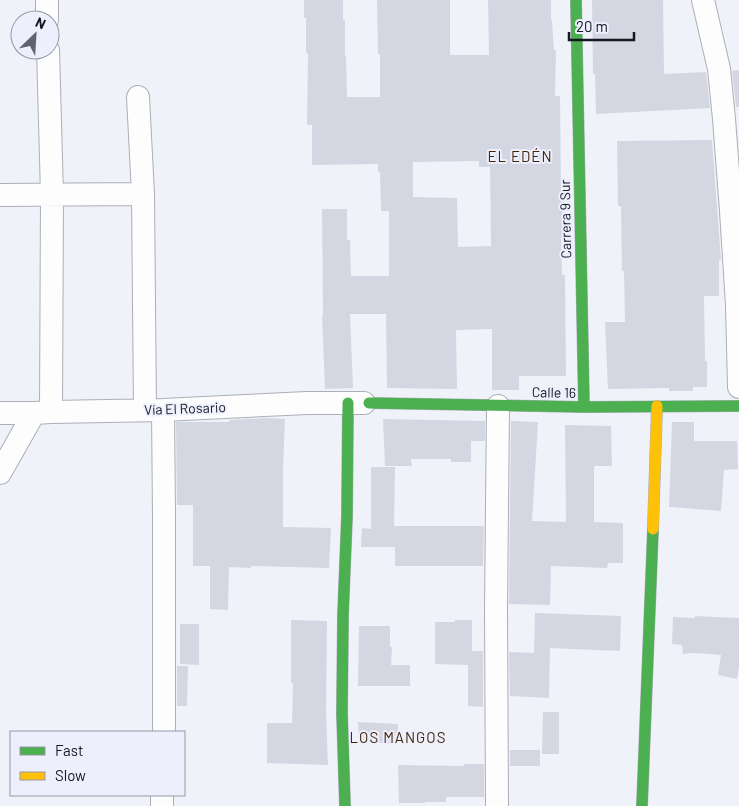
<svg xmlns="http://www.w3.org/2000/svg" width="739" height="806" viewBox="0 0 739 806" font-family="Barlow,sans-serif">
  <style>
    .building { fill: #d4d6e2; fill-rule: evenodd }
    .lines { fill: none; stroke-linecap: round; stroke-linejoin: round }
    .street-casing { stroke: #acaeb8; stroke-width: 24 }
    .fast-casing { stroke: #acaeb8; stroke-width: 12 }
    .slow-casing { stroke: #acaeb8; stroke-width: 12 }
    .street { stroke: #fdfdfe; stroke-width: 22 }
    .fast { stroke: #4caf50; stroke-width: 11 }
    .slow { stroke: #ffc107; stroke-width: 11 }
    .labels { text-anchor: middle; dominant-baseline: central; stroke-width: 4; stroke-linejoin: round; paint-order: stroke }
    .street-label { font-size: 14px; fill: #141622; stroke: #edeffd }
    .neighbourhood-label { font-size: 15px; letter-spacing: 1px; fill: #432608; stroke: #edeffd }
  </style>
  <rect width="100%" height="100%" fill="#f0f2fa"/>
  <path class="building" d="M304 0H343V20H345V56H346L347 97H380V54H378L377 0H450V55H489L488 0H551V20H552L554 50H556L555 96H560L561 196H562L563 238H561L562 275H565L566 376H519V390H492V329L456 330 457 389 387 388 386 314H350L353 388 325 389 322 315H323L322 209H347V240H350L351 276H389V211H381L380 172H378V164L312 165V125H307L308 53H306V18H304ZM479 161V167H490L491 246 458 247 457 198 413 197V162Z
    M592 0H663L664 74 706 72 710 108 596 114 595 74H593Z
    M739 70V107H736L732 71Z
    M712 140 721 260H719V296H704L705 361H707V387H693V391H669V388L608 389 605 322H625L624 271H622L621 206H618L617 141Z
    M267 418 285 419 283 469V527L331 528 329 568 251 566V568L229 567 228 610 210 609V566H193V505H177L176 422H229V420Z
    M383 419 485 421V441H471V462H451V459H411L412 466H385Z
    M511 421 538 422 532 521 566 522 565 425 611 426 612 466H594V522L623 523V563H608L607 568 551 566 550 605 509 604Z
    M672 422H694V441H737L738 469 724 470 721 511 669 507Z
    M371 467H395L394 526H484L483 566H395V547H361L362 528 371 529Z
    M535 613 621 616 620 651 550 648 549 698 510 696 509 652 534 653Z
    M695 616 739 618V667L737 679 718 675 721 655 693 653 683 654 682 645 672 644 673 617 695 618Z
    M291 620 327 621 326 713 328 765 267 763V723H292L293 683H291Z
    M455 620H472V651H483V707L468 706V665L435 664V622H455Z
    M180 624H199V665L180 664Z
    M359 626H390V647H392L391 665H410V686H358Z
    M177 666H188L187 706H177Z
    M543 712H559V754H542Z
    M358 722 398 724 397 744 359 741Z
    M510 750H540V766H510Z
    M464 764H484V797H446V802H425V803H399L398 765 464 766Z"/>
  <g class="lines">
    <g class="street-casing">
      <path id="street" d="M47 0V20
        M703 0 719 69 724 119 731 211 737 305 739 387
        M48 50 52 195 51 412
        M138 97 143 194 145 410
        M0 195 143 194
        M163 410 164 515V732
        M0 413H34L51 412 163 410 307 403H364
        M0 473 34 413
        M162 806V795
        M497 806 496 610 498 406"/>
    </g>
    <g class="fast-casing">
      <path id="fast" d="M576 0 584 407
        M369 403 584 407 739 406
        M345 806 342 713 343 615 347 516 348 403
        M642 806 653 529"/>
    </g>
    <g class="slow-casing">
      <path id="slow" d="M653 529 657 406"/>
    </g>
    <use href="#street" class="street"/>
    <use href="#fast" class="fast"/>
    <use href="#slow" class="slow"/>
  </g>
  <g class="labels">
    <g class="street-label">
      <text transform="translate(565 219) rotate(-91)">Carrera 9 Sur</text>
      <text transform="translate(554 392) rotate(1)">Calle 16</text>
      <text transform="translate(185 408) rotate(-2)">Vía El Rosario</text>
    </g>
    <g class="neighbourhood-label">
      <text x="520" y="156">EL EDÉN</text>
      <text x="398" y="737">LOS MANGOS</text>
    </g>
  </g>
  <rect x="10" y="731" width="175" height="65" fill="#edeffd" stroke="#9698a5"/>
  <rect x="20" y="747" width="25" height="8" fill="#4caf50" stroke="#9698a5"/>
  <text x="55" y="756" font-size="15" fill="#141622">Fast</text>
  <rect x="20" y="772" width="25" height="8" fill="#ffc107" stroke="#9698a5"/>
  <text x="55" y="781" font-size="15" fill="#141622">Slow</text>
  <g transform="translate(35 35) rotate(25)"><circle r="24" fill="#edeffd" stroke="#9698a5"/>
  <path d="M0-4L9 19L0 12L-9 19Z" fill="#61636e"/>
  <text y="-8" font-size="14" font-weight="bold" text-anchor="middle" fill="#141622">N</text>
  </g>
  <path d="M569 32v8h65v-8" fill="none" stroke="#141622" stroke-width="2.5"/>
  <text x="576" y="32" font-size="15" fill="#141622" stroke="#edeffd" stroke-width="4" paint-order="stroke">20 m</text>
</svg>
